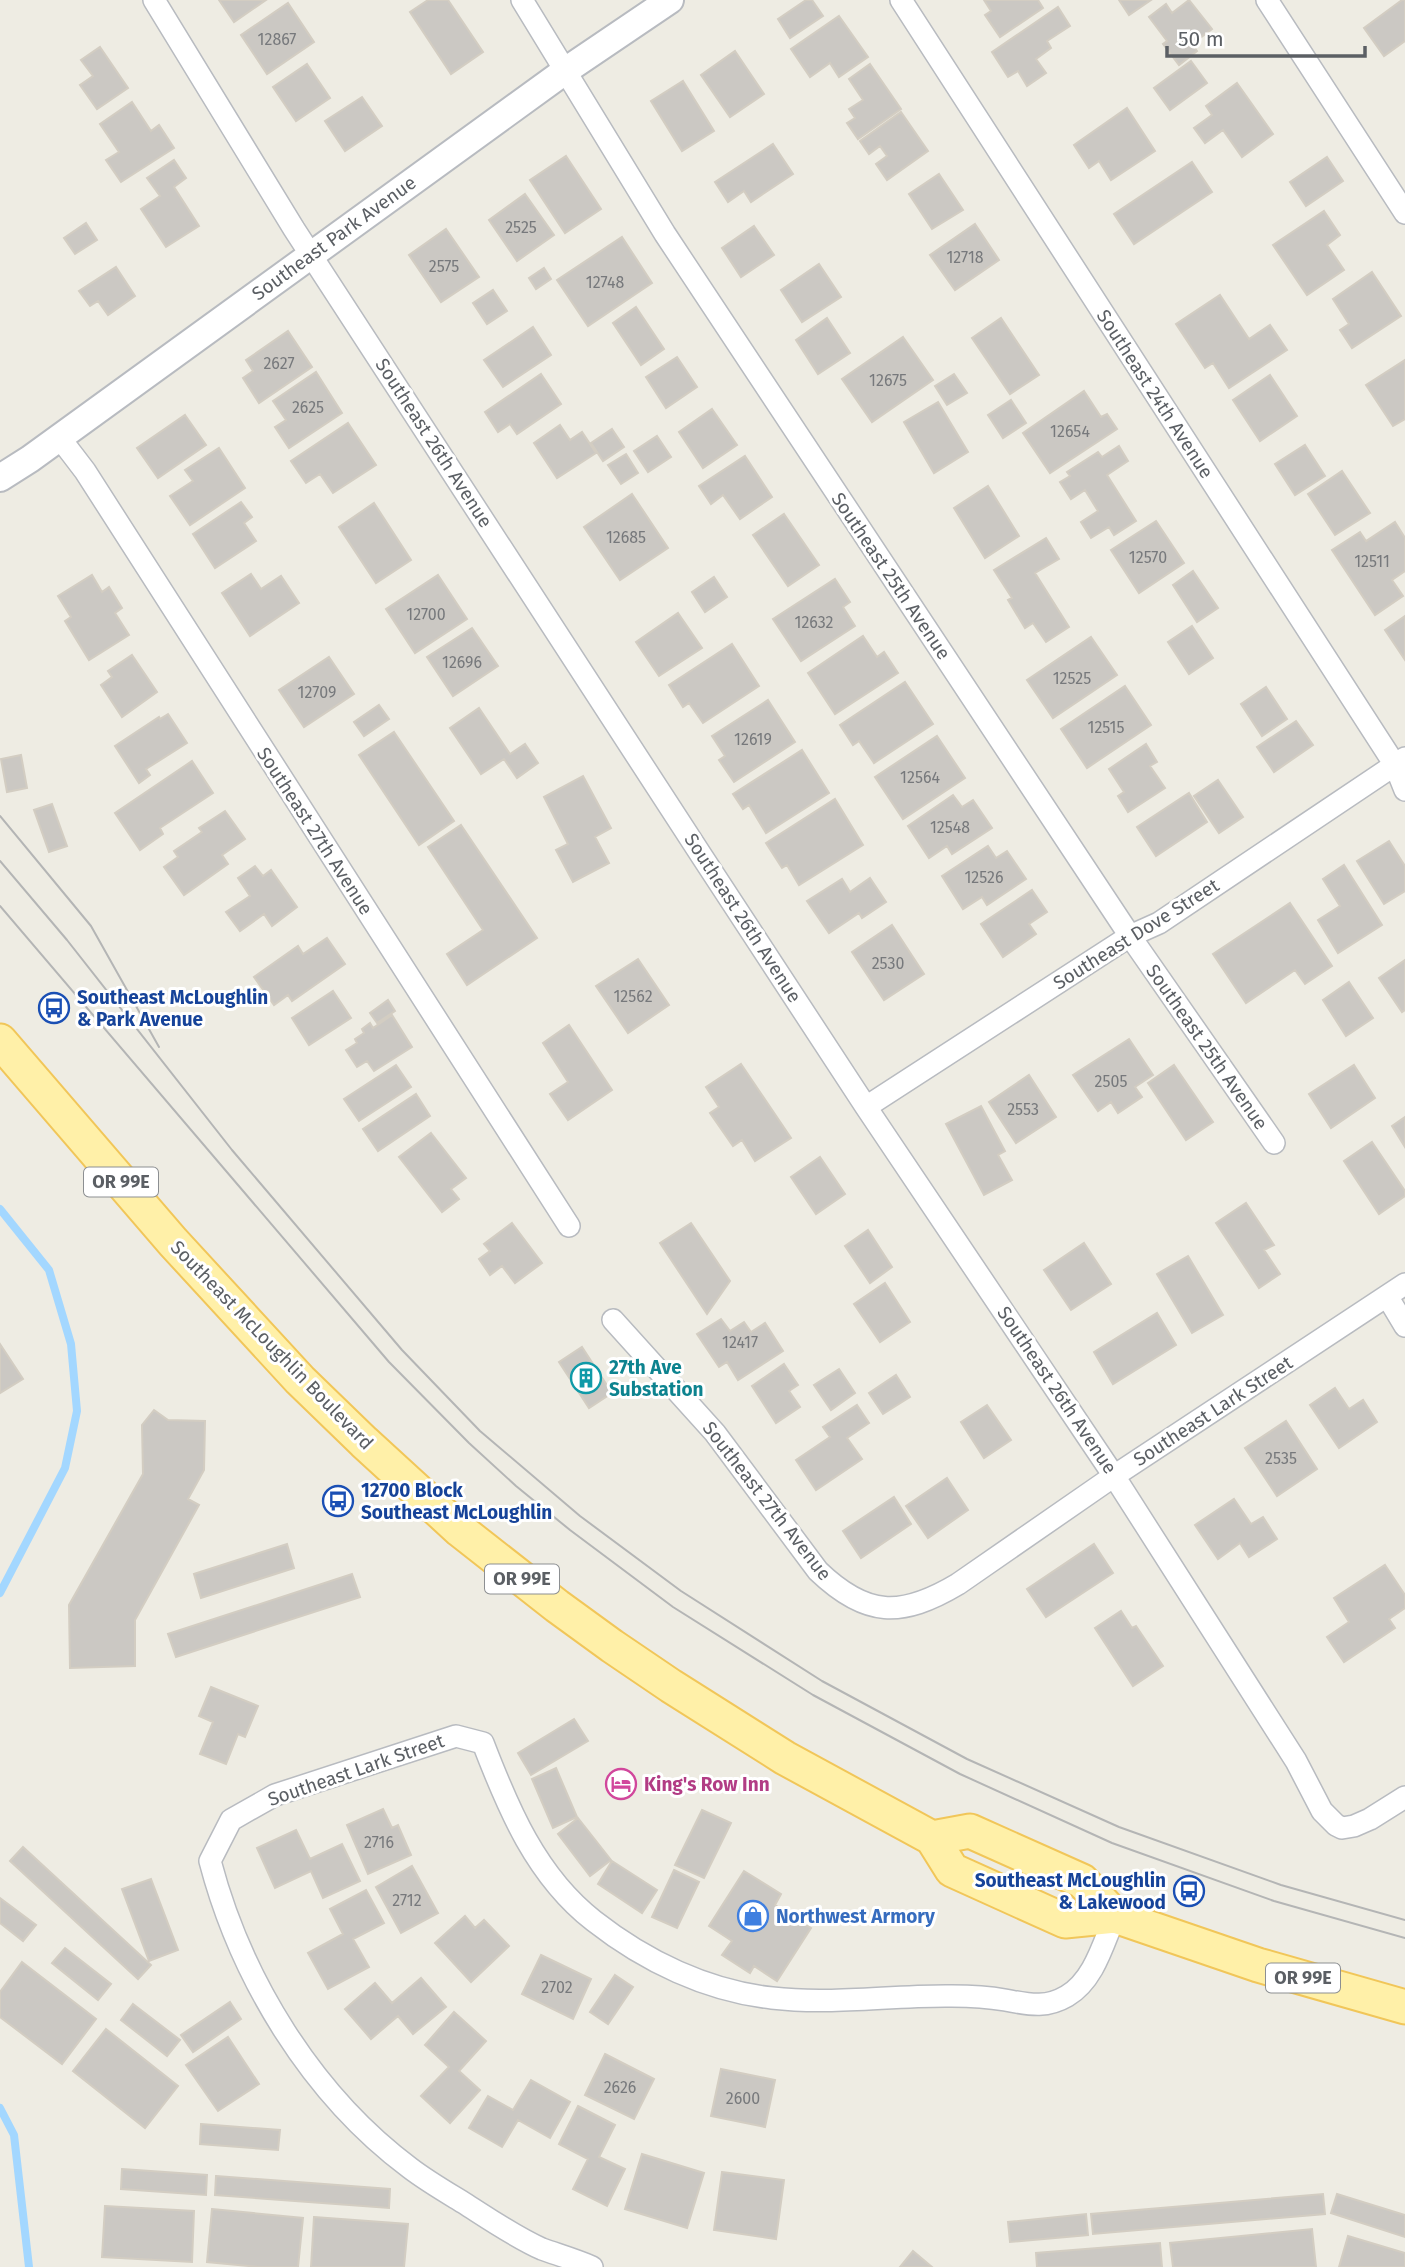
<svg xmlns="http://www.w3.org/2000/svg" width="1405" height="2267" viewBox="0 0 1405 2267" font-family="'Fira Sans',sans-serif">
  <style>
    .lines { fill: none; stroke-linecap: round; stroke-linejoin: round }
    .stream { stroke: #a3d7ff; stroke-width: 8 }
    .building { fill: #cbc8c3; stroke: #d3cdc2; stroke-width: 2 }
    .minor-casing { stroke: #b8bbc0; stroke-width: 24 }
    .tertiary-casing { stroke: #b8bbc0; stroke-width: 30 }
    .primary-casing { stroke: #f1c659; stroke-width: 37 }
    .minor { stroke: #fff; stroke-width: 21 }
    .tertiary { stroke: #fff; stroke-width: 26 }
    .primary { stroke: #fff0a8; stroke-width: 33 }
    .tram { stroke: #b4b5b5; stroke-width: 2 }
    .labels { text-anchor: middle; dominant-baseline: central; stroke-width: 6; stroke-linejoin: round; paint-order: stroke }
    .number-label { font-size: 16px; fill: #77797c }
    .shield { fill: #fff; stroke: #8c8f92; stroke-width: 2 }
    .shield-label { font-size: 18px; font-weight: bold; fill: #5b5f64 }
    .street-label { font-size: 19px; fill: #5b5f64; stroke: #fff }
    .transit-label { font-size: 19px; font-weight: bold; fill: #164399; stroke: #fff; text-anchor: start }
    .culture-label { font-size: 19px; font-weight: bold; fill: #0d838f; stroke: #fff; text-anchor: start }
    .hotel-label { font-size: 19px; font-weight: bold; fill: #b23c85; stroke: #fff; text-anchor: start }
    .shop-label { font-size: 19px; font-weight: bold; fill: #366cbe; stroke: #fff; text-anchor: start }
  </style>
  <rect width="100%" height="100%" fill="#eeece3"/>
  <g class="lines">
    <path class="stream" d="M0 1209 49 1270 71 1344 77 1411 65 1468 0 1593
      M0 2108 14 2135 29 2267"/>
  </g>
  <path class="building" d="M219 0H266L234 22Z
    M428 0H448L483 52 451 74 410 12Z
    M806 0H812L823 16 790 38 778 19Z
    M984 0H1038L1043 8 1000 37 985 15 991 11Z
    M1119 0H1151L1129 15Z
    M1189 0 1212 29 1192 44 1197 51 1179 65 1163 44 1167 41 1149 17 1166 4 1172 13Z
    M1402 0H1405V41L1384 56 1364 28Z
    M288 3 314 42 267 74 241 35Z
    M1058 7 1070 26 1047 41 1051 48 1036 59 1046 73 1027 86 1018 71 1008 77 992 52Z
    M839 16 868 57 839 77 830 63 810 77 791 49Z
    M100 47 128 88 97 109 80 85 93 76 81 60Z
    M735 51 764 94 730 117 701 75Z
    M1191 61 1207 83 1170 110 1154 88Z
    M307 64 330 98 296 121 273 87Z
    M870 64 901 109 858 139 847 123 855 118 849 109 863 100 849 79Z
    M683 81 714 131 682 151 651 101Z
    M1237 83 1273 134 1242 157 1223 130 1205 143 1194 128 1212 115 1206 106Z
    M362 97 382 126 345 151 325 121Z
    M132 102 151 131 159 125 174 148 121 182 106 160 119 152 100 124Z
    M1127 108 1155 151 1111 180 1099 161 1089 168 1074 145Z
    M901 112 928 151 887 180 876 164 887 156 880 146 869 154 860 141Z
    M773 144 793 174 751 202 744 191 728 202 715 182Z
    M566 156 601 209 565 233 530 180Z
    M1327 157 1343 181 1306 206 1290 182Z
    M174 160 186 178 174 187 199 226 166 247 141 209 160 196 147 178Z
    M1192 162 1212 192 1134 244 1114 214Z
    M939 174 963 210 932 229 909 194Z
    M525 194 554 235 517 261 489 220Z
    M1324 211 1340 235 1327 245 1344 270 1307 295 1273 245Z
    M86 223 97 240 75 254 64 238Z
    M975 224 999 260 955 290 930 255Z
    M754 226 774 255 741 277 722 248Z
    M446 229 479 277 441 302 409 255Z
    M622 237 652 283 588 326 557 280Z
    M819 264 841 297 802 322 781 290Z
    M116 267 135 296 108 315 98 301 90 306 79 291Z
    M544 268 551 279 536 289 529 278Z
    M1372 272 1401 316 1352 348 1340 330 1349 324 1333 299Z
    M493 290 507 311 487 324 473 303Z
    M1220 295 1249 339 1270 325 1287 350 1229 388 1213 363 1205 368 1176 324Z
    M636 307 664 349 641 365 613 323Z
    M827 318 850 353 818 374 796 340Z
    M1001 318 1039 375 1010 394 972 338Z
    M533 327 551 355 503 387 484 360Z
    M288 331 312 367 259 403 243 378 253 371 246 360Z
    M903 337 933 380 872 422 842 379Z
    M677 357 697 387 666 408 646 377Z
    M1405 360V419L1393 426 1366 385Z
    M316 372 342 413 289 448 275 427 286 420 273 401Z
    M541 374 561 404 517 434 510 424 498 432 485 412Z
    M954 374 967 393 947 405 935 386Z
    M1270 375 1297 416 1260 441 1233 400Z
    M1084 391 1101 417 1107 414 1117 429 1050 473 1023 433Z
    M1011 400 1026 423 1003 438 988 415Z
    M938 402 968 452 934 473 904 422Z
    M712 409 737 445 703 468 679 432Z
    M185 415 206 445 158 478 137 448Z
    M348 423 376 465 333 493 320 474 306 483 291 461Z
    M560 425 570 440 582 432 596 453 557 478 534 443Z
    M612 429 624 447 603 461 591 443Z
    M657 436 671 457 648 472 634 451Z
    M1305 445 1325 476 1295 495 1275 464Z
    M1119 446 1128 461 1107 475 1136 521 1114 535 1109 527 1091 538 1081 522 1098 511 1085 490 1071 499 1060 482 1070 476 1067 472 1098 452 1102 457Z
    M219 448 245 488 190 525 170 496 193 481 185 470Z
    M626 454 638 473 621 484 608 465Z
    M745 456 772 497 740 519 723 495 711 504 699 486Z
    M1342 471 1370 513 1335 535 1308 494Z
    M988 486 1019 536 985 558 954 508Z
    M632 494 668 548 620 580 584 527Z
    M241 502 252 517 244 523 256 541 215 568 193 534Z
    M374 503 411 560 376 583 339 527Z
    M784 514 819 565 788 586 753 535Z
    M1156 521 1184 563 1139 593 1111 550Z
    M1395 522 1405 538V571L1392 580 1403 596 1375 615 1332 550 1360 532 1366 541Z
    M1046 538 1059 559 1035 573 1069 627 1046 642 1033 623 1025 628 1008 600 1012 598 994 570Z
    M1193 571 1218 608 1197 622 1173 585Z
    M251 574 261 589 281 576 299 603 250 636 222 593Z
    M92 575 102 592 109 587 122 608 115 613 129 635 89 660 65 621 71 617 58 596Z
    M438 575 467 619 415 653 386 609Z
    M714 577 727 597 705 612 692 592Z
    M835 579 850 602 843 607 855 626 801 661 773 619Z
    M678 613 702 648 659 676 636 642Z
    M1405 616V660L1385 630Z
    M1192 626 1213 658 1189 674 1168 642Z
    M472 628 498 666 453 696 427 657Z
    M863 636 877 657 884 652 898 673 835 714 808 673Z
    M1091 637 1117 675 1053 718 1027 680Z
    M732 644 759 686 703 723 689 703 683 707 669 685Z
    M132 655 157 692 122 717 101 685 112 677 108 671Z
    M329 657 354 694 304 727 279 690Z
    M905 682 933 724 874 763 859 741 853 745 840 725Z
    M1125 686 1151 725 1087 768 1061 729Z
    M1266 687 1287 719 1262 736 1241 704Z
    M768 700 795 742 734 782 719 760 725 756 712 736Z
    M379 705 389 719 364 736 354 722Z
    M479 708 510 754 525 744 538 763 517 778 504 759 481 774 450 728Z
    M168 714 187 743 146 769 150 775 139 783 115 746 159 717 160 719Z
    M1296 721 1313 745 1274 772 1257 747Z
    M394 732 454 821 419 845 359 755Z
    M937 736 965 778 903 819 875 777Z
    M1146 744 1157 762 1150 766 1165 788 1128 812 1118 796 1124 792 1109 769Z
    M802 750 829 793 766 833 749 805 743 809 733 794Z
    M21 755 27 788 7 792 1 759Z
    M192 761 213 793 160 828 163 834 140 850 115 813Z
    M583 776 611 828 595 837 609 863 573 882 556 850 568 844 544 797Z
    M1218 780 1243 817 1219 833 1194 796Z
    M1189 793 1207 822 1156 856 1137 827Z
    M953 795 962 807 973 800 992 828 952 854 947 846 929 858 908 826Z
    M835 799 863 845 799 885 787 865 782 868 766 843Z
    M52 804 67 846 49 852 34 810Z
    M225 811 245 839 222 855 228 864 184 895 164 867 178 857 174 851 202 832 199 828Z
    M461 825 537 938 467 985 447 954 483 930 428 847Z
    M1389 841 1405 866V891L1384 904 1357 861Z
    M988 846 996 858 1007 851 1026 879 987 905 982 897 963 909 942 876Z
    M1344 865 1382 925 1338 953 1318 920 1340 906 1323 879Z
    M255 866 263 876 271 870 297 907 272 926 264 914 240 931 226 912 250 896 238 878Z
    M870 878 886 902 862 918 859 913 829 933 807 901 842 879 850 892Z
    M1032 890 1047 912 1029 924 1036 934 1003 957 981 924Z
    M1290 903 1332 966 1305 984 1295 970 1246 1003 1213 954Z
    M892 925 924 974 884 1000 852 952Z
    M327 938 345 964 292 1001 288 995 274 1005 254 977 298 946 303 954Z
    M638 959 669 1005 628 1033 596 986Z
    M1405 960V1010L1402 1012 1379 978Z
    M1349 982 1373 1018 1346 1036 1323 1000Z
    M333 991 351 1018 309 1045 292 1018Z
    M388 1000 395 1011 377 1023 370 1013Z
    M392 1015 412 1047 374 1071 367 1061 357 1067 346 1050 357 1043 355 1039 364 1033 362 1029 370 1023 373 1028Z
    M569 1025 612 1090 568 1120 550 1094 568 1082 543 1043Z
    M1129 1039 1153 1075 1135 1087 1142 1097 1118 1113 1111 1102 1098 1111 1073 1075Z
    M741 1064 791 1138 755 1161 742 1140 733 1146 710 1113 719 1107 706 1087Z
    M396 1065 411 1087 359 1121 344 1099Z
    M1174 1065 1213 1122 1186 1140 1148 1083Z
    M1354 1065 1375 1098 1331 1128 1309 1094Z
    M1029 1075 1056 1117 1016 1143 989 1102Z
    M416 1094 430 1116 378 1151 363 1129Z
    M981 1106 1005 1151 998 1155 1012 1180 984 1195 946 1124Z
    M1405 1117V1147L1392 1126Z
    M431 1133 466 1178 451 1189 459 1199 442 1212 399 1157Z
    M1372 1142 1405 1191V1196L1379 1214 1344 1161Z
    M820 1157 845 1194 816 1214 791 1177Z
    M1246 1203 1274 1245 1264 1250 1280 1274 1259 1288 1216 1223Z
    M512 1223 542 1263 515 1283 502 1266 490 1275 479 1259 490 1251 484 1244Z
    M691 1223 730 1281 707 1314 660 1243Z
    M868 1230 892 1267 870 1283 845 1246Z
    M1084 1243 1111 1284 1071 1310 1044 1270Z
    M1188 1256 1223 1315 1192 1333 1157 1274Z
    M885 1283 910 1322 880 1342 854 1304Z
    M1157 1313 1176 1345 1113 1384 1094 1352Z
    M721 1319 730 1331 744 1322 751 1332 765 1323 783 1351 738 1380 727 1362 719 1367 697 1334Z
    M0 1344 23 1379 0 1393Z
    M582 1347 612 1393 589 1408 559 1362Z
    M784 1364 798 1385 789 1391 800 1407 776 1423 752 1386Z
    M839 1369 855 1393 831 1410 814 1385Z
    M896 1375 910 1397 883 1414 869 1393Z
    M1335 1388 1349 1409 1363 1400 1377 1422 1339 1448 1310 1405Z
    M857 1405 869 1423 847 1438 862 1459 816 1490 796 1460 830 1437 823 1427Z
    M987 1405 1011 1440 984 1458 961 1422Z
    M154 1410 168 1420 205 1421 204 1470 188 1499 199 1505 135 1620V1666L70 1668 69 1605 143 1474 142 1425Z
    M1286 1421 1317 1469 1277 1496 1245 1448Z
    M947 1478 968 1510 928 1538 906 1506Z
    M894 1497 911 1524 861 1558 843 1531Z
    M1234 1499 1251 1524 1263 1517 1277 1539 1249 1557 1240 1543 1218 1559 1195 1525Z
    M287 1544 294 1568 201 1598 194 1574Z
    M1094 1544 1113 1573 1046 1617 1027 1589Z
    M1385 1565 1405 1595V1608L1389 1619 1395 1628 1344 1662 1327 1637 1349 1622 1334 1598Z
    M352 1574 360 1597 176 1657 168 1634Z
    M1121 1611 1132 1628 1136 1626 1163 1666 1133 1686 1095 1628Z
    M211 1687 258 1706 245 1737 238 1734 226 1764 200 1754 213 1722 199 1716Z
    M574 1719 588 1741 531 1775 518 1753Z
    M556 1768 577 1817 553 1828 532 1779Z
    M383 1809 392 1828 398 1825 411 1855 368 1874 347 1825Z
    M702 1810 731 1823 704 1878 675 1865Z
    M578 1818 611 1860 590 1876 558 1834Z
    M296 1830 310 1859 342 1844 360 1881 323 1898 311 1871 275 1888 257 1848Z
    M23 1847 151 1965 138 1979 10 1861Z
    M612 1861 657 1890 642 1913 598 1884Z
    M412 1866 438 1913 401 1933 376 1887Z
    M674 1870 699 1882 677 1928 652 1917Z
    M744 1871 781 1894 775 1905 811 1928 777 1981 754 1966 750 1973 722 1955 732 1941 709 1926Z
    M151 1879 178 1950 149 1961 122 1889Z
    M366 1890 384 1923 353 1939 369 1967 328 1989 308 1953 343 1934 330 1909Z
    M0 1898 36 1925 23 1941 0 1923Z
    M465 1916 475 1928 484 1920 509 1946 471 1982 435 1943Z
    M65 1948 111 1984 98 2000 52 1963Z
    M541 1955 591 1979 573 2019 522 1994Z
    M22 1962 96 2019 62 2064 0 2017V1992Z
    M615 1975 633 1987 608 2024 590 2012Z
    M421 1978 446 2007 413 2034 398 2016 371 2039 345 2009 375 1983 392 2003Z
    M230 2002 241 2019 193 2052 181 2035Z
    M133 2004 180 2040 167 2056 121 2020Z
    M454 2012 486 2041 459 2071 480 2090 450 2123 421 2096 449 2067 425 2045Z
    M106 2029 178 2086 145 2128 73 2071Z
    M228 2037 259 2084 218 2111 186 2065Z
    M605 2054 654 2079 634 2119 585 2095Z
    M721 2069 775 2080 765 2127 711 2116Z
    M531 2080 570 2102 550 2138 518 2120 502 2147 469 2128 488 2096 513 2110Z
    M578 2106 615 2125 599 2157 625 2169 607 2206 573 2189 588 2159 559 2144Z
    M201 2124 280 2130 278 2150 200 2144Z
    M642 2154 704 2173 687 2228 625 2209Z
    M122 2169 207 2175 206 2195 121 2189Z
    M722 2172 784 2180 776 2239 714 2230Z
    M216 2176 390 2189 389 2208 215 2195Z
    M1323 2194 1325 2214 1093 2234 1091 2214Z
    M1337 2194 1405 2215V2237L1331 2213Z
    M105 2206 194 2211 192 2262 102 2257Z
    M212 2209 303 2218 298 2267H259L207 2262Z
    M1086 2214 1088 2235 1010 2242 1008 2222Z
    M314 2217 408 2224 404 2267H311Z
    M1312 2229 1316 2267H1173L1170 2243Z
    M1348 2236 1405 2253V2267H1339Z
    M1160 2243 1162 2267H1037L1036 2253Z
    M913 2251 932 2267H900Z"/>
  <g class="lines">
    <g class="minor-casing">
      <path id="minor" d="M154 0 294 229 703 858 866 1107 1114 1476 1296 1761 1322 1811 1336 1825 1342 1828 1354 1826 1370 1819 1405 1797
        M522 0 665 234 1130 936 1274 1143
        M901 0 1395 765 1405 790
        M1267 0 1405 213
        M59 437 85 471 569 1226
        M866 1107 1130 936 1159 923 1405 758
        M1387 1296 1405 1326
        M613 1320 715 1433 818 1571C866 1617 901 1618 958 1584L1114 1476 1405 1284
        M592 2267C576 2260 559 2255 542 2249 515 2237 489 2219 464 2203 446 2192 427 2181 410 2168 312 2095 241 1979 210 1861L231 1820 275 1795 456 1736 483 1743C508 1808 536 1876 594 1921 645 1961 707 1991 772 1998 832 2005 892 1995 952 1996 969 1996 988 1997 1005 2000 1028 2004 1045 2009 1067 1996 1094 1980 1103 1944 1115 1916"/>
    </g>
    <g class="tertiary-casing">
      <path id="tertiary" d="M0 478 30 459 565 71 670 0"/>
    </g>
    <g class="primary-casing">
      <path id="primary" d="M0 1041 173 1242 300 1380 364 1442 460 1530 557 1606 612 1646 671 1686 785 1758 932 1838 952 1870 1065 1921 1115 1916 1258 1965 1405 2007
        M932 1838 970 1831 1082 1881 1115 1916"/>
    </g>
    <use href="#minor" class="minor"/>
    <use href="#tertiary" class="tertiary"/>
    <use href="#primary" class="primary"/>
    <path class="tram" d="M0 816 91 926 159 1047
      M0 861 67 940 232 1150 402 1350 480 1431 580 1516 681 1591 822 1681 967 1759 1119 1827 1281 1885 1405 1920
      M0 906 389 1362 469 1443 516 1486 570 1530 673 1607 813 1695 960 1774 1112 1843 1274 1901 1405 1938"/>
  </g>
  <defs>
    <g id="bus-ring" transform="scale(1.575)"><circle r="9.5" fill="#fff" stroke="#1a4fb4" stroke-width="1.5"/><path d="M-5-6H5V4H4V6H2V4H-2V6H-4V4H-5ZM-3.5-4V0h7V-4ZM-3.5 1.2v1.5H-2V1.2ZM2 1.2v1.5H3.5V1.2Z" fill="#1a4fb4"/></g>
    <g id="building-ring" transform="scale(1.575)"><circle r="9.5" fill="#fff" stroke="#0f9aa8" stroke-width="1.5"/><path d="M-4-6H4V6H1V3H-1V6H-4ZM-2.5-4.3h1.7v1.8h-1.7ZM.8-4.3h1.7v1.8H.8ZM-2.5-1h1.7V.8h-1.7ZM.8-1h1.7V.8H.8Z" fill="#0f9aa8"/></g>
    <g id="hotel-ring" transform="scale(1.575)"><circle r="9.5" fill="#fff" stroke="#d1479c" stroke-width="1.5"/><path d="M-6-4.5h1.5V1H6V5H4.5V3h-9V5H-6ZM-4 0a1.8 1.8 0 1 1 3.6 0ZM.5 0V-2.5h3Q6-2.5 6 0Z" fill="#d1479c"/></g>
    <g id="shop-ring" transform="scale(1.575)"><circle r="9.5" fill="#fff" stroke="#3f7fe0" stroke-width="1.5"/><path d="M-5-2.5h2.3a2.7 3.5 0 0 1 5.4 0H5L5.5 6h-11ZM-1.5-2.5h3a1.5 2.3 0 0 0-3 0Z" fill="#3f7fe0"/></g>
  </defs>
  <g fill-rule="evenodd">
    <use href="#bus-ring" x="54" y="1008"/>
    <use href="#building-ring" x="586" y="1378"/>
    <use href="#bus-ring" x="338" y="1501"/>
    <use href="#hotel-ring" x="621" y="1784"/>
    <use href="#bus-ring" x="1189" y="1891"/>
    <use href="#shop-ring" x="753" y="1916"/>
  </g>
  <g class="labels">
    <g class="number-label">
      <text x="277" y="39">12867</text>
      <text x="521" y="227">2525</text>
      <text x="965" y="257">12718</text>
      <text x="444" y="266">2575</text>
      <text x="605" y="282">12748</text>
      <text x="279" y="363">2627</text>
      <text x="888" y="380">12675</text>
      <text x="308" y="407">2625</text>
      <text x="1070" y="431">12654</text>
      <text x="626" y="537">12685</text>
      <text x="1148" y="557">12570</text>
      <text x="1372" y="561">12511</text>
      <text x="426" y="614">12700</text>
      <text x="814" y="622">12632</text>
      <text x="462" y="662">12696</text>
      <text x="1072" y="678">12525</text>
      <text x="317" y="692">12709</text>
      <text x="1106" y="727">12515</text>
      <text x="753" y="739">12619</text>
      <text x="920" y="777">12564</text>
      <text x="950" y="827">12548</text>
      <text x="984" y="877">12526</text>
      <text x="888" y="963">2530</text>
      <text x="633" y="996">12562</text>
      <text x="1111" y="1081">2505</text>
      <text x="1023" y="1109">2553</text>
      <text x="740" y="1342">12417</text>
      <text x="1281" y="1458">2535</text>
      <text x="379" y="1842">2716</text>
      <text x="407" y="1900">2712</text>
      <text x="557" y="1987">2702</text>
      <text x="620" y="2087">2626</text>
      <text x="743" y="2098">2600</text>
    </g>
    <g class="shield">
      <rect x="84" y="1167.5" width="74" height="29" rx="5"/>
      <rect x="485" y="1564.5" width="74" height="29" rx="5"/>
      <rect x="1266" y="1963.5" width="74" height="29" rx="5"/>
    </g>
    <g class="shield-label">
      <text x="121" y="1182">OR 99E</text>
      <text x="522" y="1579">OR 99E</text>
      <text x="1303" y="1978">OR 99E</text>
    </g>
    <g class="street-label">
      <text transform="translate(334 238) rotate(-36)">Southeast Park Avenue</text>
      <text transform="translate(1155 394) rotate(57)">Southeast 24th Avenue</text>
      <text transform="translate(434 443) rotate(57)">Southeast 26th Avenue</text>
      <text transform="translate(891 576) rotate(56)">Southeast 25th Avenue</text>
      <text transform="translate(315 831) rotate(57)">Southeast 27th Avenue</text>
      <text transform="translate(743 918) rotate(57)">Southeast 26th Avenue</text>
      <text transform="translate(1136 934) rotate(-32)">Southeast Dove Street</text>
      <text transform="translate(1207 1047) rotate(55)">Southeast 25th Avenue</text>
      <text transform="translate(272 1345) rotate(46)">Southeast McLoughlin Boulevard</text>
      <text transform="translate(1057 1390) rotate(56)">Southeast 26th Avenue</text>
      <text transform="translate(1213 1411) rotate(-33)">Southeast Lark Street</text>
      <text transform="translate(767 1501) rotate(52)">Southeast 27th Avenue</text>
      <text transform="translate(356 1770) rotate(-19)">Southeast Lark Street</text>
    </g>
    <g class="transit-label">
      <text x="77" y="997">Southeast McLoughlin<tspan x="77" dy="22">&amp; Park Avenue</tspan></text>
      <text x="361" y="1490">12700 Block<tspan x="361" dy="22">Southeast McLoughlin</tspan></text>
      <text x="1166" y="1880" text-anchor="end">Southeast McLoughlin<tspan x="1166" dy="22">&amp; Lakewood</tspan></text>
    </g>
    <g class="culture-label">
      <text x="609" y="1367">27th Ave<tspan x="609" dy="22">Substation</tspan></text>
    </g>
    <g class="hotel-label">
      <text x="644" y="1784">King's Row Inn</text>
    </g>
    <g class="shop-label">
      <text x="776" y="1916">Northwest Armory</text>
    </g>
  </g>
  <path d="M1167 46v10h198v-10" fill="none" stroke="#5b5f64" stroke-width="3.5"/>
  <text x="1178" y="46" font-size="21" fill="#5b5f64" stroke="#ffffff" stroke-width="5" paint-order="stroke">50 m</text>
</svg>
